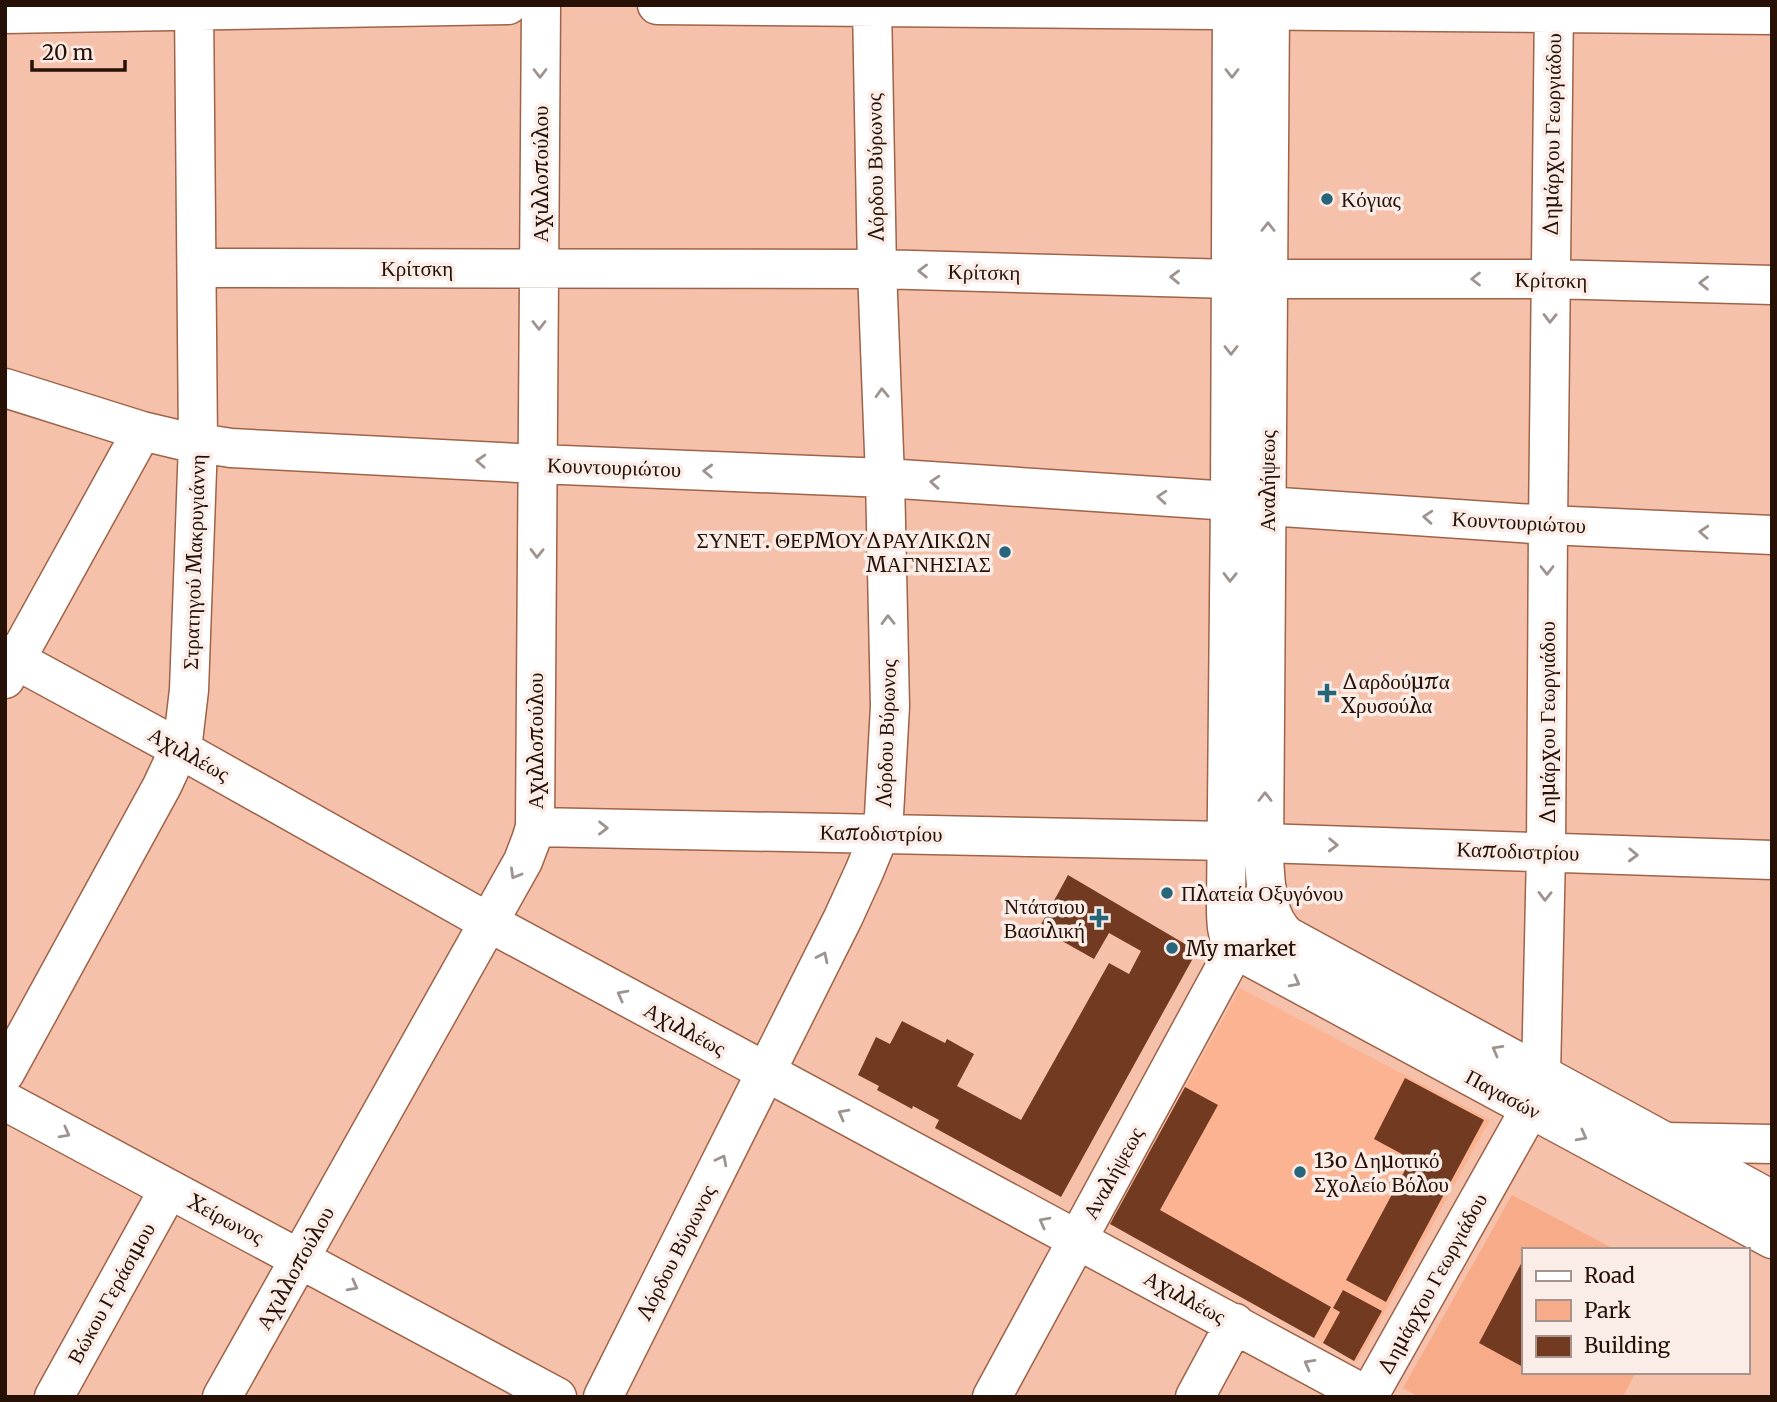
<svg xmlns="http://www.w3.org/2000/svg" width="1777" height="1402" viewBox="0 0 1777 1402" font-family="Merriweather,serif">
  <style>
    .built { fill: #fcb392 }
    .green { fill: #f7ab88 }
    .building { fill: #723b21 }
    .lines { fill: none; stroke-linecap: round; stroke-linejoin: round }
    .minor-casing { stroke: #9e6348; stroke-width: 41 }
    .major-casing { stroke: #9e6348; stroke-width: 41 }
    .minor { stroke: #fff; stroke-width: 38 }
    .major { stroke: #fff; stroke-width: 38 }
    .oneway { stroke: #9e938e }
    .poi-dot { fill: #27657b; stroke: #faece6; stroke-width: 2.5 }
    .labels { text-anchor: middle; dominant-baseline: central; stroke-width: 7; stroke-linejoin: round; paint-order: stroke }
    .street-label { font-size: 21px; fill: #271005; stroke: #faece6 }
    .poi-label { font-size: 21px; fill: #271005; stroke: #faece6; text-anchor: start }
  </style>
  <rect width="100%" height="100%" fill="#f6c1aa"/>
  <path class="built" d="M1240 988 1490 1120 1357 1362 1110 1224Z"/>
  <path class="green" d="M1512 1195 1616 1250H1523V1372H1636L1623 1397H1419L1403 1388Z"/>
  <path class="building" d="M1068 875 1197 951 1061 1197 935 1128 939 1120 913 1106 912 1109 877 1090 879 1086 858 1075 876 1037 890 1044 902 1021 945 1043 947 1039 974 1054 957 1086 1021 1120 1109 963 1129 974 1141 951 1109 933 1094 959 1039 928Z
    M1405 1078 1484 1120 1386 1302 1346 1280 1411 1159 1374 1139Z
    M1185 1087 1218 1105 1160 1210 1331 1307 1314 1338 1110 1224Z
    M1523 1260V1367L1479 1343Z
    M1343 1290 1382 1311 1354 1361 1323 1343 1340 1312 1333 1308Z"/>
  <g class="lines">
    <g class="minor-casing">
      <path id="minor" d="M657 5 1772 15
        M5 14 508 5
        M197 268 877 269 1231 279H1550L1772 285
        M5 388 142 431 180 440 231 448 538 464 885 478 1230 501
        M1266 506 1548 525 1772 535
        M5 654 180 749 488 922 1369 1397
        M5 679 142 431
        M535 827 1227 841
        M1264 843 1772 860
        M5 1073 162 786 183 741 189 690 198 443 194 5
        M5 1101 557 1397
        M1666 1142 1772 1144
        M54 1397 169 1189
        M222 1397 523 861 531 840 535 827 541 5
        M603 1397 843 918 864 872 880 833 884 815 890 706 885 478 877 269 872 5
        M992 1397 1267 890
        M1195 1397 1235 1323
        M1368 1397 1530 1109 1541 1075 1546 852 1548 525 1554 5"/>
    </g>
    <g class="major-casing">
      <path id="major" d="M1232 5 1230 501 1226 906C1226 921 1226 936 1235 949L1772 1239
        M1270 5 1264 858C1266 885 1265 916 1287 936L1772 1200"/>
    </g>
    <use href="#minor" class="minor"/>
    <use href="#major" class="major"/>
  </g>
  <defs><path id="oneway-chevron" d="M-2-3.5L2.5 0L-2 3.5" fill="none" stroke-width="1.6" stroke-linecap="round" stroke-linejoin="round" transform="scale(1.75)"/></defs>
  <g class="oneway">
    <use href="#oneway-chevron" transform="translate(540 73) rotate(90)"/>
    <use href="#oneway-chevron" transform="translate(1232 73) rotate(90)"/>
    <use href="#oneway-chevron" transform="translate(1268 227) rotate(-90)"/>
    <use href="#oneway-chevron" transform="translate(923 271) rotate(-179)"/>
    <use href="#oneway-chevron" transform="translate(1175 277) rotate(-179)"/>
    <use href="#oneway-chevron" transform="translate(1476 279) rotate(-180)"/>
    <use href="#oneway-chevron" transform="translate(1704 283) rotate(-179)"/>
    <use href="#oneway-chevron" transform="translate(1550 318) rotate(91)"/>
    <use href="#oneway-chevron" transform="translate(539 325) rotate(90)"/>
    <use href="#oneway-chevron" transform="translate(1231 350) rotate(90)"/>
    <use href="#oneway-chevron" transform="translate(882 393) rotate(-92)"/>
    <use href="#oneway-chevron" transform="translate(481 461) rotate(-177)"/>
    <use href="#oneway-chevron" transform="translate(708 471) rotate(-178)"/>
    <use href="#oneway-chevron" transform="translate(935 482) rotate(-176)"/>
    <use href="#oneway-chevron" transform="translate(1162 497) rotate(-176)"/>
    <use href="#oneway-chevron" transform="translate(1428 517) rotate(-176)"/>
    <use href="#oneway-chevron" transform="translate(1704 532) rotate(-177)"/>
    <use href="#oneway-chevron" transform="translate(537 553) rotate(91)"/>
    <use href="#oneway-chevron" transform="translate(1547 570) rotate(90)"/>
    <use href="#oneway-chevron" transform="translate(1230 577) rotate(91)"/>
    <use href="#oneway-chevron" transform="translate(888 620) rotate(-91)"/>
    <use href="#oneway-chevron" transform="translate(1265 797) rotate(-90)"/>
    <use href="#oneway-chevron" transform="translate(603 828) rotate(1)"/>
    <use href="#oneway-chevron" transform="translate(1333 845) rotate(2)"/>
    <use href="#oneway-chevron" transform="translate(1633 855) rotate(2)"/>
    <use href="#oneway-chevron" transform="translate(515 874) rotate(120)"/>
    <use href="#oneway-chevron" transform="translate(1545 896) rotate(91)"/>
    <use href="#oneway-chevron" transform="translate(823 957) rotate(-64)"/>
    <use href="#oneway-chevron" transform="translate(1295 982) rotate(28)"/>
    <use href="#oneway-chevron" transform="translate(622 995) rotate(-152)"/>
    <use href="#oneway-chevron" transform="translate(1497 1050) rotate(-151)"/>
    <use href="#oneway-chevron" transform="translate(843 1114) rotate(-152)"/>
    <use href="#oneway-chevron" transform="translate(65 1133) rotate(28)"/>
    <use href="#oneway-chevron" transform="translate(1582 1136) rotate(28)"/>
    <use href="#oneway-chevron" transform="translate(722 1160) rotate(-63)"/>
    <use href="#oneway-chevron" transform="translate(1044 1222) rotate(-152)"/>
    <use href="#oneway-chevron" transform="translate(353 1286) rotate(28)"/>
    <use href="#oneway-chevron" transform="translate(1309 1364) rotate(-151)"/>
  </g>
  <g class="poi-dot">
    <circle cx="1327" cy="199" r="7"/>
    <circle cx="1005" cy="552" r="7"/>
    <path d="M1323.5 682.5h7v7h7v7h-7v7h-7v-7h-7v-7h7z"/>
    <circle cx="1167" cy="893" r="7"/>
    <path d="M1095.5 907.5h7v7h7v7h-7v7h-7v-7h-7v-7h7z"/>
    <circle cx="1172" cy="948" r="7"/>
    <circle cx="1300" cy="1172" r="7"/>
  </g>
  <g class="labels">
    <g class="street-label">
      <text transform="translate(1552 135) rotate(-89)">Δημάρχου Γεωργιάδου</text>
      <text transform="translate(875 167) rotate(-91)">Λόρδου Βύρωνος</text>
      <text transform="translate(540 174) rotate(-90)">Αχιλλοπούλου</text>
      <text x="417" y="268">Κρίτσκη</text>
      <text transform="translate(984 272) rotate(1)">Κρίτσκη</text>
      <text transform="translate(1551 280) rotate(1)">Κρίτσκη</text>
      <text transform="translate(614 467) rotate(2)">Κουντουριώτου</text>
      <text transform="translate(1267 481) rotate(-90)">Αναλήψεως</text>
      <text transform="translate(1519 522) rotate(3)">Κουντουριώτου</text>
      <text transform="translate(194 562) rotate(-88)">Στρατηγού Μακρυγιάννη</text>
      <text transform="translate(1547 723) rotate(-90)">Δημάρχου Γεωργιάδου</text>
      <text transform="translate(886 733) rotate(-88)">Λόρδου Βύρωνος</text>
      <text transform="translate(535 741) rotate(-90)">Αχιλλοπούλου</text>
      <text transform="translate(189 754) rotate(29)">Αχιλλέως</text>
      <text transform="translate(881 833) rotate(1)">Καποδιστρίου</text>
      <text transform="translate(1518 851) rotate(2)">Καποδιστρίου</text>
      <text transform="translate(685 1029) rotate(28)">Αχιλλέως</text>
      <text transform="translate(1503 1094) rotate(28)">Παγασών</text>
      <text transform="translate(1113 1173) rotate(-61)">Αναλήψεως</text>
      <text transform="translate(226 1219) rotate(28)">Χείρωνος</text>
      <text transform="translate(676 1252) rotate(-63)">Λόρδου Βύρωνος</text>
      <text transform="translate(295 1268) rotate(-61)">Αχιλλοπούλου</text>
      <text transform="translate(1432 1284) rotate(-61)">Δημάρχου Γεωργιάδου</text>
      <text transform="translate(111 1293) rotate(-61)">Βώκου Γεράσιμου</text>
      <text transform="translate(1185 1297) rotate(28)">Αχιλλέως</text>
    </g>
    <g class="poi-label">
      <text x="1341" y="199">Κόγιας</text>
      <text x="991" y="540" text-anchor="end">ΣΥΝΕΤ. ΘΕΡΜΟΥΔΡΑΥΛΙΚΩΝ<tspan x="991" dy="24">ΜΑΓΝΗΣΙΑΣ</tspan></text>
      <text x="1341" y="681">Δαρδούμπα<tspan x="1341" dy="24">Χρυσούλα</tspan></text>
      <text x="1181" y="893">Πλατεία Οξυγόνου</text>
      <text x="1085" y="906" text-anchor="end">Ντάτσιου<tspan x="1085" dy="24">Βασιλική</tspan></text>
      <text x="1186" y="948">My market</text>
      <text x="1314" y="1160">13o Δημοτικό<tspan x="1314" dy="24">Σχολείο Βόλου</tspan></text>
    </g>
  </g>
  <rect width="1777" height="1402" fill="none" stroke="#271005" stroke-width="14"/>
  <rect x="1522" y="1248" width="228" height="126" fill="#faece6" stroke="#a6948c" stroke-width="2"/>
  <rect x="1536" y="1271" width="35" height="10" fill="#ffffff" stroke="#a6948c" stroke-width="2"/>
  <text x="1584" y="1283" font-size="21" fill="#271005">Road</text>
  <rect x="1536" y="1300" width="35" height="21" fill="#f7ab88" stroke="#a6948c" stroke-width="2"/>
  <text x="1584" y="1318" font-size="21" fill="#271005">Park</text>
  <rect x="1536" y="1336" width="35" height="21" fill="#723b21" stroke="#a6948c" stroke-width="2"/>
  <text x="1584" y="1353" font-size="21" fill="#271005">Building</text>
  <path d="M32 60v10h93v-10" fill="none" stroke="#271005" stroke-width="3.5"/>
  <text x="42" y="60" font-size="21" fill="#271005" stroke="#faece6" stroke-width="5" paint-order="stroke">20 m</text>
</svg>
